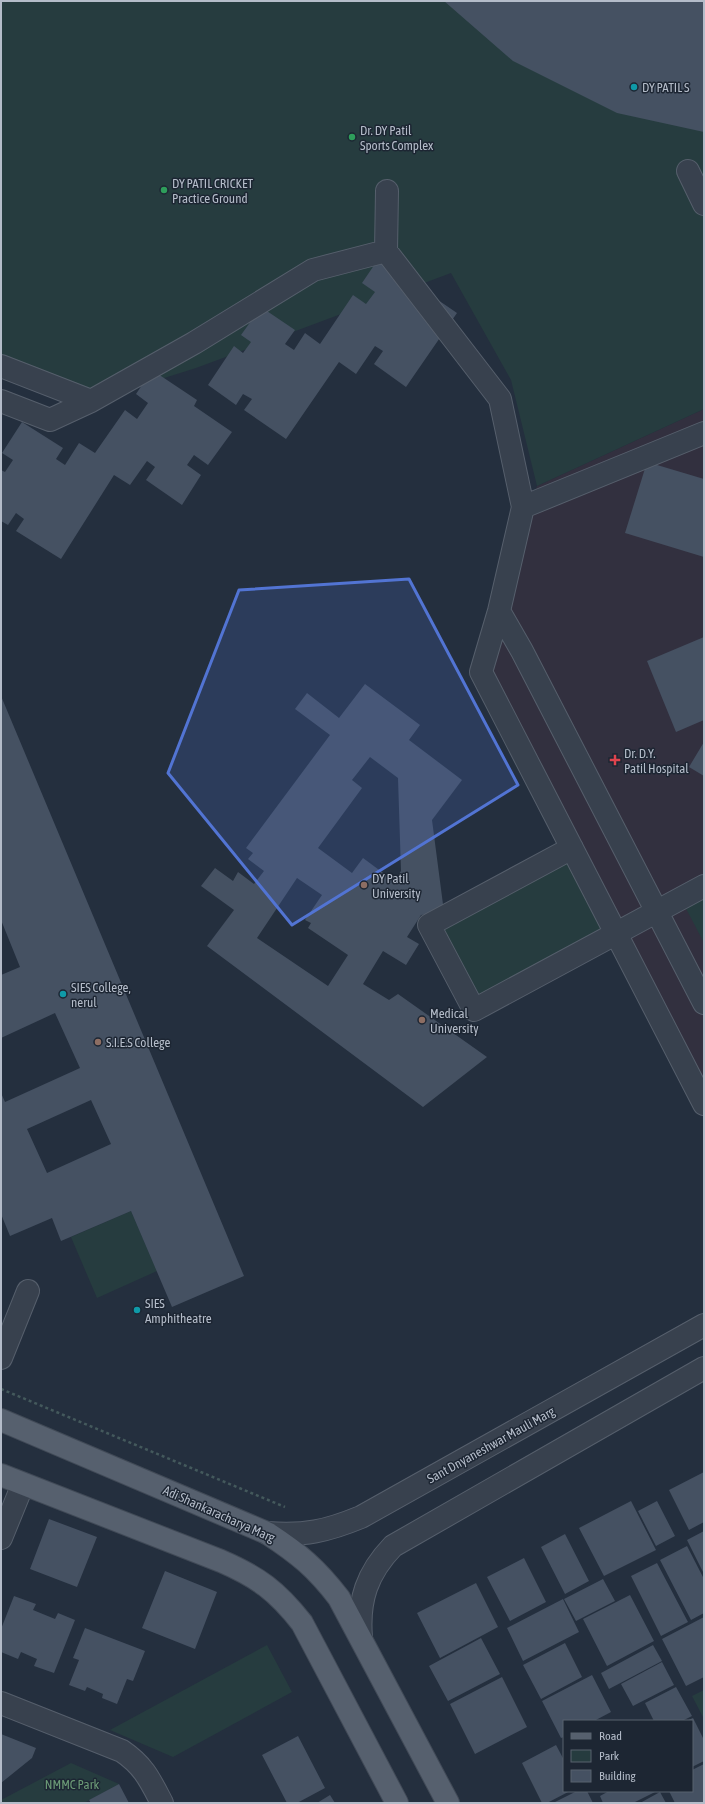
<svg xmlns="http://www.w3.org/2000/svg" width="705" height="1804" viewBox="0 0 705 1804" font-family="'Asap Condensed',sans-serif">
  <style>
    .medical { fill: #32303f }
    .green { fill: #263c3f }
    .building { fill: #455162; fill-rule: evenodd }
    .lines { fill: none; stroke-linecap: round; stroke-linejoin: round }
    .minor-casing { stroke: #565f6c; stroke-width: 24 }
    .major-casing { stroke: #414a57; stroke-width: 24 }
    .path { stroke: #44595c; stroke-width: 2.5; stroke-dasharray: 3 3; stroke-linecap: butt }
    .minor { stroke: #38414e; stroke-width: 22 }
    .major { stroke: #56606e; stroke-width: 22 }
    .marked { fill: #5274d3; fill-opacity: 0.2; stroke: #5274d3; stroke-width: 3; stroke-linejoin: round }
    .culture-dot { fill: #0f9aa8; stroke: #1d2633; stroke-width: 1.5 }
    .leisure-dot { fill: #2e9e5b; stroke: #1d2633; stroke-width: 1.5 }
    .health-dot { fill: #e0444e; stroke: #1d2633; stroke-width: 1.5 }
    .education-dot { fill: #8d6e63; stroke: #1d2633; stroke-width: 1.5 }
    .labels { text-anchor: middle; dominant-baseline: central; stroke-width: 3; stroke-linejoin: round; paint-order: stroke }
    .poi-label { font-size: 13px; fill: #b4bcc9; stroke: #1d2633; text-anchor: start }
    .street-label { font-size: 13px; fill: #b4bcc9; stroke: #1d2633 }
    .park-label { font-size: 13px; fill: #6b9a76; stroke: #1d2633 }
  </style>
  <rect width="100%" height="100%" fill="#242f3e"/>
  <path class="medical" d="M704 409V1107L481 672 537 486Z"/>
  <path class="green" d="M1 1H704V409L537 486 511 380 451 273 196 368 91 401 1 366Z
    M572 848 616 934 474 1010 429 925Z
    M704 886V943L681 899Z
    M131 1211 157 1271 97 1298 71 1237Z
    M267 1645 292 1692 173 1757 110 1730Z
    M704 1690V1719L692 1696Z
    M71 1763 119 1784 84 1803H1V1800Z"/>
  <path class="building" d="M444 1H704V132L617 113 513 61Z
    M381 255 419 287 457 313 406 387 374 364 383 351 375 346 356 374 339 362 286 439 244 410 252 399 243 394 236 405 208 385 234 346 243 353 251 342 241 335 261 307 295 330 285 344 294 350 305 333 320 344 353 295 366 304 375 292 362 283Z
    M152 370 197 400 194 406 232 432 208 465 194 455 187 465 201 475 182 505 146 480 155 467 147 461 130 485 114 475 61 559 16 531 24 519 16 513 8 525 1 521V470L5 472 13 460 2 453 22 422 63 448 56 459 65 465 79 443 95 453 125 410 137 419 148 403 136 394Z
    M647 462 704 479V557L625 533Z
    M704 637V720L676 732 647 661Z
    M365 684 420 725 409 740 462 780 432 820 444 912 421 915 407 937 419 944 406 965 383 951 363 984 389 1000 398 994 487 1057 423 1107 207 946 234 910 201 886 215 868 233 881 238 872 254 884 264 871 248 859 253 853 246 848 330 735 295 709 307 693 339 718ZM370 757 398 778 401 871 394 881 363 858 352 873 318 848 362 788 352 780ZM297 878 322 895 305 920 311 923 308 928 348 955 328 986 257 938Z
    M1 696 244 1276 172 1307 131 1211 61 1241 52 1218 10 1236 1 1214V1093L5 1102 80 1068 55 1013 1 1038V975L20 967 1 920ZM91 1100 111 1144 47 1173 27 1129Z
    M704 742V776L689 767Z
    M704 1472V1522L689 1530 669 1490Z
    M631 1501 656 1550 604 1576 579 1528Z
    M657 1501 675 1536 656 1546 638 1511Z
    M49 1519 97 1537 77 1587 30 1569Z
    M704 1531V1574L687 1540Z
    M565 1534 589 1581 565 1594 541 1547Z
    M687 1546 704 1579V1613L691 1620 660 1560Z
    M524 1558 546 1602 510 1621 487 1577Z
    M657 1563 688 1622 661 1636 631 1576Z
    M165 1571 217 1592 195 1649 142 1628Z
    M603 1579 615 1601 576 1621 564 1599Z
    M476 1583 498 1627 440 1658 417 1613Z
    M630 1595 654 1641 607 1666 583 1619Z
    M14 1596 36 1604 33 1610 55 1619 58 1613 75 1620 54 1673 34 1666 37 1659 21 1652 18 1659 1 1652V1629Z
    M563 1599 579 1632 523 1661 507 1628Z
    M704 1617V1677L686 1686 662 1639Z
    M85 1628 145 1651 133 1681 127 1679 117 1704 102 1698 103 1694 87 1687 85 1691 69 1685 79 1660 73 1658Z
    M481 1638 500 1674 448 1701 429 1666Z
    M565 1643 582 1677 541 1699 523 1665Z
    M653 1645 662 1661 609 1689 601 1673Z
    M662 1662 674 1685 633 1706 621 1684Z
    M592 1675 611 1712 594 1721H564V1737L561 1738 542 1701Z
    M502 1677 527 1727 475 1754 450 1704Z
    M676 1687 692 1716 682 1721H654L645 1703Z
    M693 1718 704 1740V1761L692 1767V1721H686Z
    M1 1734 36 1748 32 1758 1 1783Z
    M298 1736 325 1788 297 1803H287L262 1755Z
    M556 1745 564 1760V1791H570L547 1803H542L522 1763Z
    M704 1764V1803H675L669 1791H692V1770Z
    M119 1784 129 1803H91L89 1800Z
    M577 1791H587L593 1803H553Z
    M609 1791H657L633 1803H603L600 1796Z
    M660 1792 666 1803H640Z
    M330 1795 335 1803H317Z"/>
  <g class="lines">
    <g class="minor-casing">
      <path id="minor" d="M688 171 704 204
        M387 191 386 251 500 399 523 507 499 611 481 672 704 1104
        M1 366 91 401
        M1 401 50 420 91 401 194 343 313 270 386 251
        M523 507 704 433
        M499 611 522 651 704 1003
        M572 848 429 925 474 1010 704 886
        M1 1358 28 1291
        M267 1533C305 1536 327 1531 361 1517L704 1325
        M1 1538 23 1484
        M361 1637C358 1600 367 1573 393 1546L704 1368
        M1 1703 122 1751C144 1766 150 1780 162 1803"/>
    </g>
    <g class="major-casing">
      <path id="major" d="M1 1420 267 1533C299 1554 316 1568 339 1598L448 1803
        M1 1475 221 1561C258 1577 277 1591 302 1623L397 1803"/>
    </g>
    <path class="path" d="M1 1389 285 1507"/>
    <use href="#minor" class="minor"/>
    <use href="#major" class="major"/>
  </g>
  <path class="marked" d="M409 579 518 785 292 925 168 773 239 590Z"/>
  <g class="culture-dot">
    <circle cx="634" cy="87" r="4"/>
    <circle cx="63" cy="994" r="4"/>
    <circle cx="137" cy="1310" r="4"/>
  </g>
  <g class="leisure-dot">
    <circle cx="352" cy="137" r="4"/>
    <circle cx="164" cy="190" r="4"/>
  </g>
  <path class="health-dot" d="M613 754h4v4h4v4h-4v4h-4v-4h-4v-4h4z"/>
  <g class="education-dot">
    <circle cx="364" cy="885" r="4"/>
    <circle cx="422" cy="1020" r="4"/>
    <circle cx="98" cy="1042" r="4"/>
  </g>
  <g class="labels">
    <g class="poi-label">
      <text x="642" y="87">DY PATIL S</text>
      <text x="360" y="130">Dr. DY Patil<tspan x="360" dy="15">Sports Complex</tspan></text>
      <text x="172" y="183">DY PATIL CRICKET<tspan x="172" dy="15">Practice Ground</tspan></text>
      <text x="624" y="753">Dr. D.Y.<tspan x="624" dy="15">Patil Hospital</tspan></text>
      <text x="372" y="878">DY Patil<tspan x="372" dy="15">University</tspan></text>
      <text x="71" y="987">SIES College,<tspan x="71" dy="15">nerul</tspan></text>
      <text x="430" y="1013">Medical<tspan x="430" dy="15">University</tspan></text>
      <text x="106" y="1042">S.I.E.S College</text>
      <text x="145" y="1303">SIES<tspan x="145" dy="15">Amphitheatre</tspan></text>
    </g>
    <g class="street-label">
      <text transform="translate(491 1445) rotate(-29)">Sant Dnyaneshwar Mauli Marg</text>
      <text transform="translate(219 1514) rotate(24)">Adi Shankaracharya Marg</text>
    </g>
    <g class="park-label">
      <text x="72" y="1784">NMMC Park</text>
    </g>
  </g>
  <rect width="705" height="1804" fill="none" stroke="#b4bcc9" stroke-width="4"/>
  <rect x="563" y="1720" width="130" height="72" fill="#1d2633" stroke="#59626f"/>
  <rect x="571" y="1733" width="20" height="6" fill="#56606e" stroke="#59626f"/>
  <text x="599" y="1740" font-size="12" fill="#b4bcc9">Road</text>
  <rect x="571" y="1750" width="20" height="12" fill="#263c3f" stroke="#59626f"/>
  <text x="599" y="1760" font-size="12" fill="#b4bcc9">Park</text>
  <rect x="571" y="1770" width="20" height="12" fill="#455162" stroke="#59626f"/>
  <text x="599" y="1780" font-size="12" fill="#b4bcc9">Building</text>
</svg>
